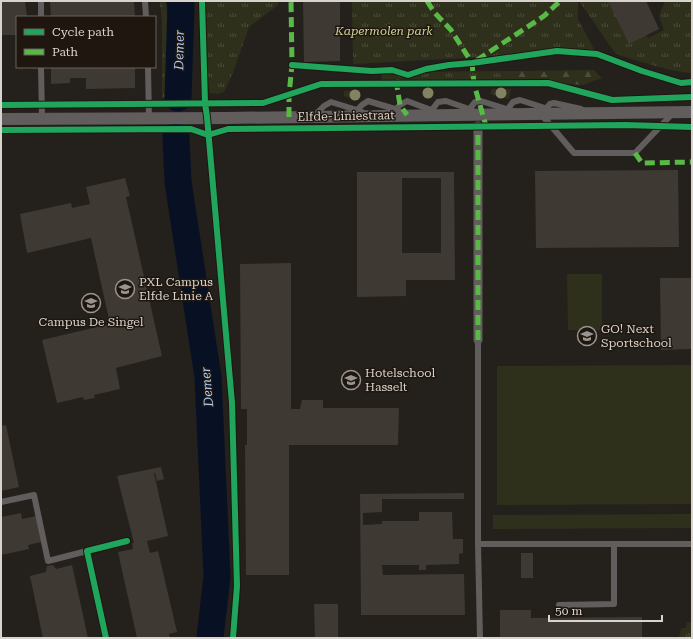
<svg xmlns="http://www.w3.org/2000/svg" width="693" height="639" viewBox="0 0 693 639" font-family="'Roboto Serif',serif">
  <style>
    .grass { fill: url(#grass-tufts) }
    .forest { fill: url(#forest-firs) }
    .pitch { fill: #2f301c }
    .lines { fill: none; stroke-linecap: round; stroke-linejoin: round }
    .river { stroke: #081124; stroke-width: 27 }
    .building { fill: #3f3934; fill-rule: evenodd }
    .service { stroke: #625d5d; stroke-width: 6 }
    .pedestrian { stroke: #625d5d; stroke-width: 9 }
    .minor { stroke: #625d5d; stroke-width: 12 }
    .quiet { stroke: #58b947; stroke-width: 5; stroke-dasharray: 10 5; stroke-linecap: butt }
    .cycleway-casing { stroke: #1f170f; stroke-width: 8 }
    .cycleway { stroke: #20a55d; stroke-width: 6 }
    .tree { fill: #838261 }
    .labels { text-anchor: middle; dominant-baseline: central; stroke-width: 3; stroke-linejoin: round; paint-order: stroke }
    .park-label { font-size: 12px; font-style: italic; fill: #d0d399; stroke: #1f170f }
    .street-label { font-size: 12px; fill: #d8d3cd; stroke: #1f170f }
    .poi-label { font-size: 12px; fill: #d8d3cd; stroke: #1f170f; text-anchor: start }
    .water-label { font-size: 13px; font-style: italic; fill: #acc9fa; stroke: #1f170f }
  </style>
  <defs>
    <pattern id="grass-tufts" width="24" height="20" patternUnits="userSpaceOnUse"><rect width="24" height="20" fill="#2f301c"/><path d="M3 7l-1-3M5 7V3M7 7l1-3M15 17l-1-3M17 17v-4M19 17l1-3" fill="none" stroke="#4c4d3c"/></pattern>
    <pattern id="forest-firs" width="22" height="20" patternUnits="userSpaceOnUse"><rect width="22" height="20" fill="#2f301c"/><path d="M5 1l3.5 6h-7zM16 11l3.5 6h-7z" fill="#4c4d3c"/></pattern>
  </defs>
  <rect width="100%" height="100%" fill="#24201c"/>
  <path class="grass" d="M205 1H278V5L249 27 233 73 224 92 217 94 210 93 208 85Z
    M352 1H578V19L595 51 353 64Z
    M579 1H646L659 29 646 35 648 38 664 30 659 16 665 1H692V73C674 72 659 67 642 62 633 59 624 57 615 53Z
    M162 47 169 49V99L162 97Z
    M516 71V80L464 82 381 81 382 72Z
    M492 89H511L509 99 490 94Z
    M360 90 358 100 344 96V91Z
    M687 622 692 623V638H679L681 628H686Z"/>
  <path class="forest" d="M160 1H166L169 49 162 47V22Z
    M594 70 602 78 583 85 556 83 545 80H516V71Z"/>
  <path class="pitch" d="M567 274H602V330H568Z
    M692 365V504L497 505V366Z
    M692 514V528L493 529V515Z"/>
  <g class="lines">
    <path class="river" d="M178 98 181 6 180 1
      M176 137 178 182 208 377 217 576 210 638"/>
  </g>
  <path class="building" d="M1 1H25L27 17H17V35H1Z
    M50 1H134L135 17H51Z
    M303 1H340V61L304 62Z
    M608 1H646L659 29 629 44Z
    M51 67H135V88L86 89V78H70V83L51 84Z
    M678 170 679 247 536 248 535 171Z
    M357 172H454L455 280H406V296L357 297ZM402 178H441V253H402Z
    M125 178 130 196 126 197 162 356 116 368 120 389 94 395 95 398 84 400 83 397 57 403 42 340 110 324 91 238 27 253 20 214 71 203 72 208 90 204 86 187Z
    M291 263V409H300L302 400H323V408H399L398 445H289V575H246L245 445H247V409H241L240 264Z
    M660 278H692V349L661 350Z
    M6 425 19 487 1 491V426Z
    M161 467 164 479 157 481 155 473H154L168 536 147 541 150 553 158 551 177 632 169 634 170 638H137L118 552 133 549 132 543H134L117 476Z
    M464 493V499H382V512L363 513V525L382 524V521H419V512H452L453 539H463V553L459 554V564L426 565V570H419V565H382L383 575 464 574 465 615H361L360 494Z
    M21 513 22 519 36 516 41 542 28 545 29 549 1 555V517Z
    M521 553H533V578H521Z
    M53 565 56 569 72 565 88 638H43L30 576 46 572 47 566Z
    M314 604H338V638H315Z
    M500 610H531V618L642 617V638H500Z"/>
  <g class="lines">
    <path class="service" d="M41 1V17
      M145 1 146 17
      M41 67 42 118
      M148 67 149 118
      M581 109 554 103 550 104 541 114 574 153H635L673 113
      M507 110 513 102 520 100 548 109
      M394 111 400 105 407 101 434 111
      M355 112 362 105 368 101 395 109 404 114
      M315 115 324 106 331 102 357 110 364 113
      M428 115 438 102 446 101 472 110
      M465 115 475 102 481 101 516 112
      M478 340V544L480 638
      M1 502 34 495 48 561 87 551
      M478 544H692
      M559 605 614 604V544"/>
    <path class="pedestrian" d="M478 340V126"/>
    <path class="minor" d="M1 119 226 118 692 112"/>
    <path class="quiet" d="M427 1 434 12 451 30 472 63 474 84 486 126
      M477 60 544 16 560 1
      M396 80 400 105 407 115
      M289 117V95L292 65 291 1
      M635 153 642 163 692 162
      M478 340V126"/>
    <g class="cycleway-casing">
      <path id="cycleway" d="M202 1 205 103 207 117 232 403 237 586 233 638
        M292 65 372 71 392 70 408 75 426 69 449 65 472 63 557 51 597 54 642 71 681 83 692 82
        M1 105 263 103 321 84 548 83 612 100 692 97
        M1 130 191 129 208 135 228 129 625 125 692 127
        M106 638 87 551 127 541"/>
    </g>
    <use href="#cycleway" class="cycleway"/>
  </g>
  <g class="tree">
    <circle cx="428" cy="93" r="5.5"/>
    <circle cx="501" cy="93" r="5.5"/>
    <circle cx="355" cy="95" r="5.5"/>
  </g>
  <defs>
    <g id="university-ring" transform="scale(1)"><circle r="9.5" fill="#1f170f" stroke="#99948f" stroke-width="1.5"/><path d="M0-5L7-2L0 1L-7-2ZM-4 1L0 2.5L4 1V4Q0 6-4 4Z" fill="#99948f"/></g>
    <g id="school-ring" transform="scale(1)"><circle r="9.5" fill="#1f170f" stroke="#99948f" stroke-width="1.5"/><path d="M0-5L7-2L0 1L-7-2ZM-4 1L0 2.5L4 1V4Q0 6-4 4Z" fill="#99948f"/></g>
  </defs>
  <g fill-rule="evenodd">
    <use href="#university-ring" x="125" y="289"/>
    <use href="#school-ring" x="91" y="303"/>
    <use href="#school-ring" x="587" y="336"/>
    <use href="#school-ring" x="351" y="380"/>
  </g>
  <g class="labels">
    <g class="park-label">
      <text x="384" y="31">Kapermolen park</text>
    </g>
    <g class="street-label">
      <text transform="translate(346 116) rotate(-1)">Elfde-Liniestraat</text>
    </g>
    <g class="poi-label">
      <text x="139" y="282">PXL Campus<tspan x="139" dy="14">Elfde Linie A</tspan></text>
      <text x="91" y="322" text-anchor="middle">Campus De Singel</text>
      <text x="601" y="329">GO! Next<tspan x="601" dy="14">Sportschool</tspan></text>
      <text x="365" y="373">Hotelschool<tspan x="365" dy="14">Hasselt</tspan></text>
    </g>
    <g class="water-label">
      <text transform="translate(179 50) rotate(-89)">Demer</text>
      <text transform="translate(207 387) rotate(-95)">Demer</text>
    </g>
  </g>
  <rect width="693" height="639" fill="none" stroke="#d8d3cd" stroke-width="4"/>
  <rect x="16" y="16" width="140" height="52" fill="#1f170f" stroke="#69625b"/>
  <rect x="24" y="29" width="20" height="6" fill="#20a55d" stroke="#69625b"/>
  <text x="52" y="36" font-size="12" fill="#d8d3cd">Cycle path</text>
  <rect x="24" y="49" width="20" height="6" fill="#58b947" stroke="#69625b"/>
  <text x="52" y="56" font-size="12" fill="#d8d3cd">Path</text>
  <path d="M549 615v6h113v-6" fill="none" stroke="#d8d3cd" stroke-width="2"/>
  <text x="555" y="615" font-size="12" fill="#d8d3cd" stroke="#1f170f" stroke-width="3" paint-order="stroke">50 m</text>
</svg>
